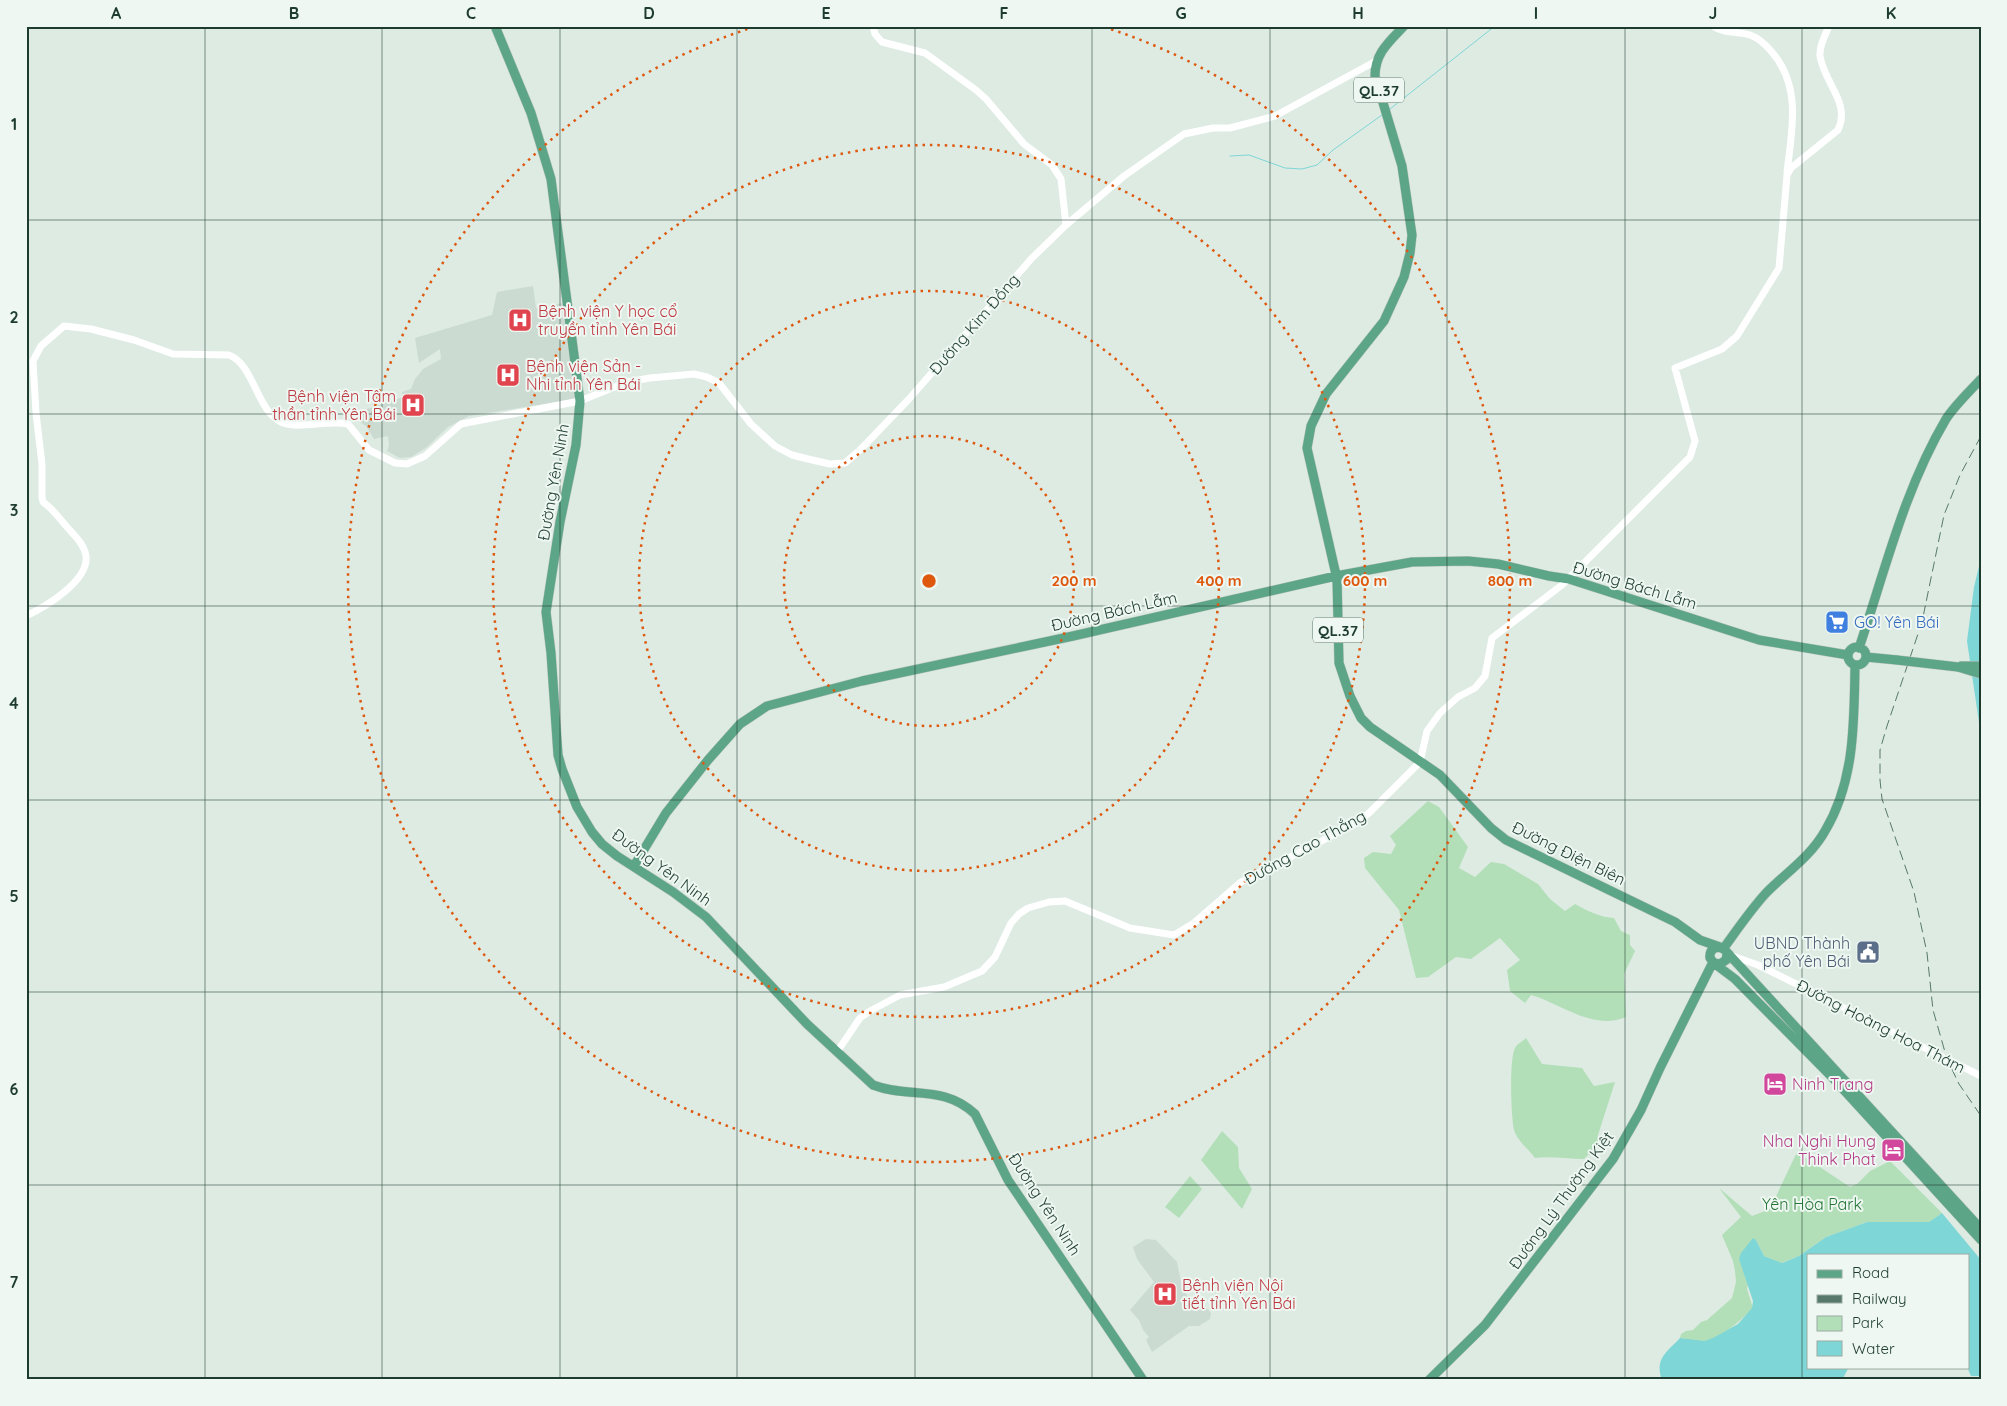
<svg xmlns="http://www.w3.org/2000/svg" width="2007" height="1406" viewBox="0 0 2007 1406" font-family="Quicksand,sans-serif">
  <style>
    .built { fill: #cbdbd1 }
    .green { fill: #b3dfb8 }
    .water { fill: #7fd6d6 }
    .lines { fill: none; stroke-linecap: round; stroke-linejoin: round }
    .stream { stroke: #7fd6d6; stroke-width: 1 }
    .major-casing { stroke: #c0c8c5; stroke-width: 10 }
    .minor { stroke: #fff; stroke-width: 7 }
    .major { stroke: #5da587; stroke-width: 9 }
    .rail { stroke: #57786a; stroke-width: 1; stroke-dasharray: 10 5; stroke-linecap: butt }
    .major-bridge-casing { stroke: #c0c8c5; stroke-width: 10; stroke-linecap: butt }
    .major-bridge { stroke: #5da587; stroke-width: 9 }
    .grid { fill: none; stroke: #1d3c2f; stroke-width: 1; stroke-opacity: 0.55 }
    .ring { fill: none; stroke: #de580e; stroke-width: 2.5; stroke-dasharray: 2.5 5 }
    .labels { text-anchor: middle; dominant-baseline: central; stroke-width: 4; stroke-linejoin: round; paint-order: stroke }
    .shield { fill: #eef7f1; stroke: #5c7469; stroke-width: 1 }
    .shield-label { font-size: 15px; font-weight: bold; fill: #1d3c2f }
    .health-label { font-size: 16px; fill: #be3a42; stroke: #eef7f1; text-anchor: start }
    .street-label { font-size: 16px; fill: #1d3c2f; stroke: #eef7f1 }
    .shop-label { font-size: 16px; fill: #366cbe; stroke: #eef7f1; text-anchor: start }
    .service-label { font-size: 16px; fill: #4e5e75; stroke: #eef7f1; text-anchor: end }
    .hotel-label { font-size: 16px; fill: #b23c85; stroke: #eef7f1; text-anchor: start }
    .park-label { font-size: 16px; fill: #247637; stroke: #eef7f1 }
    .centre { fill: #de580e; stroke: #eef7f1; stroke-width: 2.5 }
    .ring-label { font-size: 15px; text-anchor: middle; font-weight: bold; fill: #de580e; stroke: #eef7f1; stroke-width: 4; stroke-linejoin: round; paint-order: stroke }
    .neatline { fill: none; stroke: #1d3c2f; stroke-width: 2 }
    .grid-label { font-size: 16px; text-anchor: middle; font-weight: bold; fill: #1d3c2f }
  </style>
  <rect width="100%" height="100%" fill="#ddebe3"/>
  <path class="built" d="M533 286 536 308 563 303 566 337 576 392 574 399 469 416 448 427 427 447 411 457 400 458 387 451 389 446 388 436 374 439 366 426 360 422 358 412 403 397 402 392 411 389 415 379 423 369 441 359 440 349 419 363 415 338 492 315 497 292Z
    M1146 1239 1156 1240 1177 1262 1182 1287 1190 1301 1205 1306 1211 1313 1210 1319 1199 1326H1189L1152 1352 1146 1340 1149 1337 1143 1330 1139 1320 1130 1310 1154 1282 1137 1259 1133 1247Z"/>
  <path class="green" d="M1428 801 1439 807 1468 847 1459 868 1475 877 1491 862 1504 864 1538 884 1550 899 1565 911 1575 904C1587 911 1600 917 1614 918L1621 931 1630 935V945L1635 951 1624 974 1626 1017C1593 1031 1562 1004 1531 995L1525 1003 1510 991 1507 970 1520 960 1500 938 1471 959 1456 957 1428 977 1416 978 1399 910 1365 868 1364 858 1373 852 1391 854 1396 845 1390 836Z
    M1526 1038 1542 1064 1582 1068 1594 1086 1615 1082 1598 1135V1145L1584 1159C1567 1159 1551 1156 1535 1158 1528 1148 1518 1142 1514 1130 1511 1117 1509 1059 1515 1048 1517 1044 1523 1041 1526 1038Z
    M1222 1131 1238 1147 1239 1168 1252 1189 1242 1209 1201 1160Z
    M1797 1152 1850 1187 1857 1184 1870 1171 1890 1161 1942 1213 1929 1222H1867L1826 1237 1799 1256 1781 1263 1764 1256 1756 1240 1747 1289 1753 1308C1741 1320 1721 1339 1704 1341 1697 1342 1688 1339 1680 1338L1681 1334 1686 1331 1693 1330 1701 1322 1707 1320 1732 1298 1736 1282 1735 1271 1733 1261 1722 1235 1741 1217 1719 1188 1752 1216 1770 1209Z
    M1190 1176 1202 1189 1179 1218 1165 1207Z"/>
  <path class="water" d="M1981 558V736L1967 641 1974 587Z
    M1942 1213 1981 1260V1376H1971L1967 1367 1968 1255H1808V1367H1849L1842 1380H1662C1654 1359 1667 1352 1680 1338L1704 1341 1713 1338 1738 1324 1752 1308 1753 1301 1739 1259 1741 1253 1753 1238 1756 1240 1764 1256 1782 1263 1799 1256 1826 1237 1867 1222H1929Z"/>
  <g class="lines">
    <path class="stream" d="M1390 109 1495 26
      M1230 156 1249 155 1285 168 1302 169 1317 165 1333 150 1382 115"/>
    <g class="major-casing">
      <path id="major" d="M495 26 531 113 551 179 580 401 576 445 560 522 546 612 551 653 558 755 562 769 577 807 592 832 602 844 617 856 673 892 706 917 807 1024 873 1085C909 1099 943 1084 975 1114L1008 1180 1143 1380
        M1404 26C1389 42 1375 53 1375 76L1402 166 1412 235 1410 253 1404 277 1384 321 1326 394 1311 426 1307 448 1337 579 1339 663 1350 696 1361 718 1370 727 1440 775 1491 828 1506 840 1675 922 1700 940 1720 947
        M1848 656a9 9 0 1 1 18 0a9 9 0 1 1-18 0Z
        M1859 648C1885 571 1904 490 1946 419 1955 405 1969 392 1981 379
        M1866 657 1897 660
        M1961 666H1981
        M1958 667 1981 674
        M634 866 666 813 708 760 740 724 767 706 862 681 1073 636 1336 576 1412 562 1468 561 1498 564 1549 576 1569 579 1759 640 1848 655
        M1723 949C1737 930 1751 909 1767 892 1787 872 1811 856 1825 831 1855 781 1854 722 1855 665
        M1727 954 1726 960 1720 964 1714 963 1710 958C1709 949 1716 945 1724 949L1981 1229
        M1715 964 1735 979 1831 1076 1981 1240
        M1429 1380 1485 1325 1613 1159 1641 1110 1660 1068 1713 962"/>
    </g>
    <path class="minor" d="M873 26 875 34 882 42 925 53 976 90 986 99 1024 144 1052 165 1061 179 1066 225
      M1713 26C1725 34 1738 31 1750 35 1758 38 1766 45 1771 51 1802 86 1792 130 1787 172
      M26 616C45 607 89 581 86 556 84 544 75 536 67 527 60 519 52 508 43 502L42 497V464L36 413 33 361 41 346 64 326 91 329 134 340 173 354 229 355C255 365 256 412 283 423 299 429 329 420 348 424L369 450 395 463 407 464 425 456 461 424 580 401 627 382 650 378 694 374 707 377 719 383 751 424 775 446 792 455 808 459 830 464 845 463 861 449 909 399 1032 258 1066 225 1124 176 1184 134 1213 128H1230L1275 116 1376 61
      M1727 954 1758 965 1981 1076
      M837 1052 860 1018 870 1011 900 995 944 987 982 971 995 957 1011 923 1019 914 1028 908 1049 902 1065 901 1130 928 1174 935 1194 923 1241 882 1355 824 1369 813 1420 762 1427 731 1440 713 1458 697 1475 688 1485 676 1492 638 1562 585 1690 457 1695 441 1675 368 1722 349 1737 336 1779 268 1787 175 1791 168 1838 130C1851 103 1824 83 1820 56 1819 47 1825 35 1829 26"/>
    <use href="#major" class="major"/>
    <path class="rail" d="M1981 436 1960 475 1944 515 1922 622 1887 726 1880 750V780L1882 799 1914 892 1927 953 1933 1010 1947 1059 1959 1084 1981 1116"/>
    <g class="major-bridge-casing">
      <path id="major-bridge" d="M1897 660 1958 667"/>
    </g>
    <use href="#major-bridge" class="major-bridge"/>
  </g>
  <path class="grid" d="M205 26V1380M382 26V1380M560 26V1380M737 26V1380M915 26V1380M1092 26V1380M1270 26V1380M1447 26V1380M1625 26V1380M1802 26V1380M26 220H1981M26 414H1981M26 606H1981M26 800H1981M26 992H1981M26 1185H1981"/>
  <g class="ring">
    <circle cx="929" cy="581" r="145"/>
    <circle cx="929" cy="581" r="290"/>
    <circle cx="929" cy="581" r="436"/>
    <path d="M1104 27A581 581 0 1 1 754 27"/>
  </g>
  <defs>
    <g id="hospital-square" transform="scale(1.25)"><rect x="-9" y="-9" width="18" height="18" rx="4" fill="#e0444e" stroke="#eef7f1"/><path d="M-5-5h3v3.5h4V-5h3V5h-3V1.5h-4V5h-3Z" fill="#fff"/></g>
    <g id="supermarket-square" transform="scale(1.25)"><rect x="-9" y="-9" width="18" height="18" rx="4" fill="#3f7fe0" stroke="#eef7f1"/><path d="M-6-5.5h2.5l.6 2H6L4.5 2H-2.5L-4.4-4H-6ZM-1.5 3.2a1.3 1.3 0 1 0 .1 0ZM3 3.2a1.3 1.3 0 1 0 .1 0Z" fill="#fff"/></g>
    <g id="civic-square" transform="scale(1.25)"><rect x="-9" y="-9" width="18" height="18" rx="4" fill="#5c6f8a" stroke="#eef7f1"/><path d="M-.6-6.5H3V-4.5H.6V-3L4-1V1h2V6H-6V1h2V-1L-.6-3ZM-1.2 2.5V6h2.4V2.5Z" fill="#fff"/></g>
    <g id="hotel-square" transform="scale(1.25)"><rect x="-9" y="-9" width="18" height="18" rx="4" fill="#d1479c" stroke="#eef7f1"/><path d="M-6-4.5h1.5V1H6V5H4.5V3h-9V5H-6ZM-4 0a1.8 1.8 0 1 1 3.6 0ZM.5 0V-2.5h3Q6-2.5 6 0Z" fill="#fff"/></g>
  </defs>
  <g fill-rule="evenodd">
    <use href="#hospital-square" x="520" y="320"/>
    <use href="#hospital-square" x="508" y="375"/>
    <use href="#hospital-square" x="413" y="405"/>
    <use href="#supermarket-square" x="1837" y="622"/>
    <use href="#civic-square" x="1868" y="952"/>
    <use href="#hotel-square" x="1775" y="1084"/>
    <use href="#hotel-square" x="1893" y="1150"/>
    <use href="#hospital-square" x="1165" y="1294"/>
  </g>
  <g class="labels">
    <g class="shield">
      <rect x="1354" y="77.5" width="50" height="25" rx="4"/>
      <rect x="1313" y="617.5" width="50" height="25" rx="4"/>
    </g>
    <g class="shield-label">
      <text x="1379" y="90">QL.37</text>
      <text x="1338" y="630">QL.37</text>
    </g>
    <g class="health-label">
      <text x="538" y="311">Bệnh viện Y học cổ<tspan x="538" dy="18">truyền tỉnh Yên Bái</tspan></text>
      <text x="526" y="366">Bệnh viện Sản -<tspan x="526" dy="18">Nhi tỉnh Yên Bái</tspan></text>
      <text x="396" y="396" text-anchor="end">Bệnh viện Tâm<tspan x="396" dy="18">thần tỉnh Yên Bái</tspan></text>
      <text x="1182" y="1285">Bệnh viện Nội<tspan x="1182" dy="18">tiết tỉnh Yên Bái</tspan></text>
    </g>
    <g class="street-label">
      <text transform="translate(974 324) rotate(-49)">Đường Kim Đồng</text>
      <text transform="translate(553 482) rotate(-80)">Đường Yên Ninh</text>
      <text transform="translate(1635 585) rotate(17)">Đường Bách Lẫm</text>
      <text transform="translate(1114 611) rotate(-13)">Đường Bách Lẫm</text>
      <text transform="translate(1305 847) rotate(-29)">Đường Cao Thắng</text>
      <text transform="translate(1569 853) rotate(26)">Đường Điện Biên</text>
      <text transform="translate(662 867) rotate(36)">Đường Yên Ninh</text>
      <text transform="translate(1881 1026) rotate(27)">Đường Hoàng Hoa Thám</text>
      <text transform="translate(1561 1200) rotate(-54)">Đường Lý Thường Kiệt</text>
      <text transform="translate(1045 1204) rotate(57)">Đường Yên Ninh</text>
    </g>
    <g class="shop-label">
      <text x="1854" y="622">GO! Yên Bái</text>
    </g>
    <g class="service-label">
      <text x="1850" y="943">UBND Thành<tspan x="1850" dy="18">phố Yên Bái</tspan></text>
    </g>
    <g class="hotel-label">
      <text x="1792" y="1084">Ninh Trang</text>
      <text x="1876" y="1141" text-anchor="end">Nha Nghi Hung<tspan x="1876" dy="18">Think Phat</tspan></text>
    </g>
    <g class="park-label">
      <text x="1812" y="1204">Yên Hòa Park</text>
    </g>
  </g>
  <circle cx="929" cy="581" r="8" class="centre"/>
  <g class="ring-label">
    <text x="1074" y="586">200 m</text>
    <text x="1219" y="586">400 m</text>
    <text x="1365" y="586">600 m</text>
    <text x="1510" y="586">800 m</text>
  </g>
  <rect width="2007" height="1406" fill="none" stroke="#eef7f1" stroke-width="55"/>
  <rect x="1807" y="1254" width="162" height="115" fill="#eef7f1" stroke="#9aaca3"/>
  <rect x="1817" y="1270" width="25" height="8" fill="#5da587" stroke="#9aaca3"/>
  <text x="1852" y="1278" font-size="15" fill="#1d3c2f">Road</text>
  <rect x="1817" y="1295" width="25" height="8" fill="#57786a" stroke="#9aaca3"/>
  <text x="1852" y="1304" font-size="15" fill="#1d3c2f">Railway</text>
  <rect x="1817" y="1316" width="25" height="15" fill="#b3dfb8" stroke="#9aaca3"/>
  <text x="1852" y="1328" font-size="15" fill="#1d3c2f">Park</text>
  <rect x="1817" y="1341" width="25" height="15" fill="#7fd6d6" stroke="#9aaca3"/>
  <text x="1852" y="1354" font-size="15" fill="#1d3c2f">Water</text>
  <rect x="28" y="28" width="1952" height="1350" class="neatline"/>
  <g class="grid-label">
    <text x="116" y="19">A</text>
    <text x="294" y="19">B</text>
    <text x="471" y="19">C</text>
    <text x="649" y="19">D</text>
    <text x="826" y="19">E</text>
    <text x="1004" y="19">F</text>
    <text x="1181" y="19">G</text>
    <text x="1358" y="19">H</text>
    <text x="1536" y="19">I</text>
    <text x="1713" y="19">J</text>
    <text x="1891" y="19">K</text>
    <text x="14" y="130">1</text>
    <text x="14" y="323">2</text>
    <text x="14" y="516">3</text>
    <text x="14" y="709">4</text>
    <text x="14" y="902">5</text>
    <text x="14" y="1095">6</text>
    <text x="14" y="1288">7</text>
  </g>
</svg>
